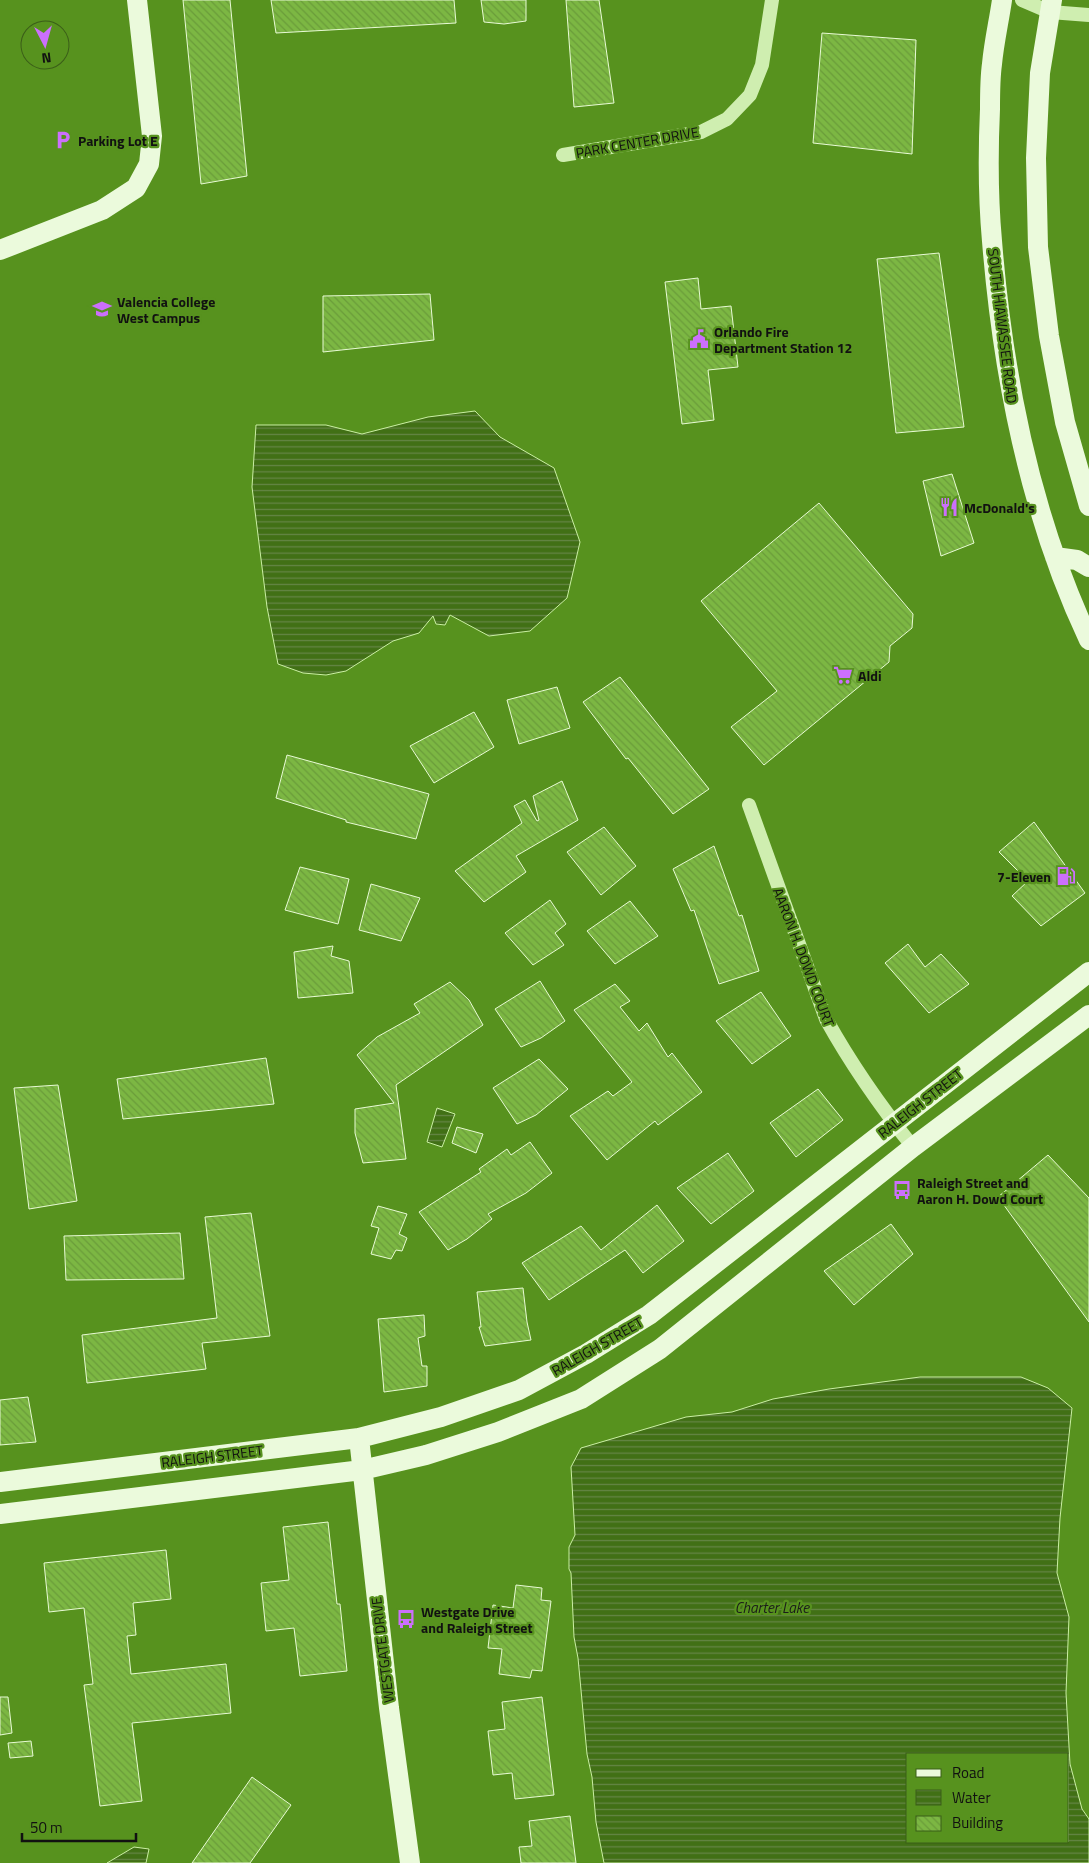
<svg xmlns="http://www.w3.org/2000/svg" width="1089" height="1863" viewBox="0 0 1089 1863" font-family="'Titillium Web',sans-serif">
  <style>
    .water { fill: url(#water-rules); stroke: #caefa3; fill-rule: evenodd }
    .building { fill: url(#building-back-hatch); stroke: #e8fad5 }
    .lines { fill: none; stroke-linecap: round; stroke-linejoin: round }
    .street { stroke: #cfeeb0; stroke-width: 14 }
    .secondary { stroke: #ebfadc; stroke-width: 20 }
    .labels { text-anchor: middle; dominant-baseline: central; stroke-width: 4.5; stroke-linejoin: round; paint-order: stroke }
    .poi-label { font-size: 14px; font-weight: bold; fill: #111; stroke: #57921e; text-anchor: start }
    .street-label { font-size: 14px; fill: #111; stroke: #57921e }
    .water-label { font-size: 15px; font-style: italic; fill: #1b1c1a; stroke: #57921e }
  </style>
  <defs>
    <pattern id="water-rules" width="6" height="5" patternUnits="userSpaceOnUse" patternTransform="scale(1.25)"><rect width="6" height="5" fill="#417015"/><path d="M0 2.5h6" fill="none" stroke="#658646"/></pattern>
    <pattern id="building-back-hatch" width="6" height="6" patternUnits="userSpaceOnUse" patternTransform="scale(1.25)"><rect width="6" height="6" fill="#7cb743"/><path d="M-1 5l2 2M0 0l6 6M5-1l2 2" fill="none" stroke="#6a9c3a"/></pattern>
  </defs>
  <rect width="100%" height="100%" fill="#57921e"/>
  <path class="water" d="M475 411 500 437 554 468 580 542 567 598 530 631 489 636 450 615 445 625 436 624 433 616 419 633 393 641 346 671 326 675 303 673 278 664 267 607 252 487 256 425H326L362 434 428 417Z
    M437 1108 455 1114 442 1147 427 1142Z
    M920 1377H1021L1048 1388 1072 1408 1060 1518 1057 1573 1069 1617 1066 1693 1070 1764 1082 1809 1089 1819V1863H604L596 1822 592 1777 587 1754 578 1658 574 1637 571 1573 569 1569V1547L575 1535 571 1467 581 1448 686 1417 732 1412 773 1399 829 1389ZM908 1754H1068V1842H908Z
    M134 1847 149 1849 146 1863H107Z"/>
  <path class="building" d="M183 0H230L247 176 201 184Z
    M271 0H454L456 23 276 33Z
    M481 0H526V21L504 24 484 22Z
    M566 0H599L614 103 574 107Z
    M822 33 916 40 912 154 813 143Z
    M939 253 964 427 896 433 877 259Z
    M698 278 701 309 731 306 738 367 708 370 714 420 682 424 665 282Z
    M430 294 434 340 323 352V296Z
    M952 474 974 543 941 556 923 481Z
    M819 503 913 614 912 628 890 646 889 662 764 765 731 727 777 691 701 601Z
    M620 677 709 789 673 814 628 758 626 759 583 702Z
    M557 687 570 728 519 744 507 700Z
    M474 712 494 747 434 783 410 746Z
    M287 755 429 794 416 839 346 822V820L276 798Z
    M562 781 578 820 516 856 526 872 484 902 455 871 522 823 514 806 525 800 537 821 539 820 533 796Z
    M1034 822 1085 893 1041 926 1012 896 1028 881 999 852Z
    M604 827 636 866 601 895 567 852Z
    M714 846 739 916 742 915 759 971 719 984 694 910 691 911 673 869Z
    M300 867 349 879 338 924 285 910Z
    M371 884 420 898 401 941 359 930Z
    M550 900 566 924 555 933 564 945 533 965 505 933Z
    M630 901 658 936 615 964 587 931Z
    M908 944 925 967 941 954 969 984 929 1013 885 963Z
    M333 946 331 956 349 961 353 993 298 998 294 952Z
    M540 981 565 1021 541 1038 521 1047 495 1009Z
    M450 982 469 1000 483 1025 396 1085 406 1159 363 1163 355 1133V1109L394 1103 357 1055 377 1037 420 1013 414 1004Z
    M615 984 630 1001 620 1007 639 1031 647 1023 668 1057 672 1053 702 1092 658 1125 655 1121 607 1160 570 1116 608 1091 613 1096 632 1082 574 1010Z
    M761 992 791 1036 752 1064 716 1021Z
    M266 1058 274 1104 123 1119 117 1079Z
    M539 1059 568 1089 536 1115 517 1124 493 1088Z
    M58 1085 77 1201 29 1209 14 1088Z
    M818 1089 843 1120 796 1157 770 1123Z
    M457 1127 483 1134 476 1153 452 1143Z
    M530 1142 552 1173 526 1193 488 1214 492 1219 467 1239 448 1250 419 1212 481 1172 479 1169 507 1149 511 1155Z
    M728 1153 754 1191 711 1224 677 1188Z
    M1048 1155 1089 1198V1322L998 1197Z
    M657 1205 684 1241 643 1273 625 1250 549 1300 522 1263 581 1226 601 1250Z
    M378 1206 407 1214 399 1234 407 1238 402 1251 396 1250 391 1259 371 1254 379 1228 371 1226Z
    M251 1213 270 1336 202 1343 206 1369 87 1383 82 1335 217 1318 205 1217Z
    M891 1224 913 1254 854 1305 824 1271Z
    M180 1233 184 1279 66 1280 64 1236Z
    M523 1288 527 1322 531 1340 485 1346 479 1327H481L477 1292Z
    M424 1315 425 1336 418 1338 422 1366H427V1386L384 1392 378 1319Z
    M28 1397 36 1442 0 1445V1400Z
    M328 1522 337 1604H340L347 1671 300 1676 294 1628 266 1631 261 1583 289 1580 283 1527Z
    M166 1550 171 1599 133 1603 136 1635 127 1636 131 1674 226 1664 231 1713 132 1723 142 1801 100 1806 84 1685 93 1684 84 1608 49 1612 44 1563Z
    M516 1585 542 1588 541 1600 551 1601 542 1671 532 1670 530 1678 499 1674 502 1649 488 1648 493 1605 513 1608Z
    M0 1697H8L12 1733 0 1735Z
    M542 1697 554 1795 515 1799 512 1773 493 1775 488 1731 505 1729 502 1702Z
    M31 1741 33 1756 10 1758 8 1743Z
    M252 1777 291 1805 250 1863H192Z
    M570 1816 576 1863H521L519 1847 532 1846 529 1821Z"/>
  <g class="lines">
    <path class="street" d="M1022 0 1050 12 1089 15
      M563 155 701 132 727 119 750 95 762 65 772 0
      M749 805 826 1019C851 1064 881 1107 913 1147"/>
    <path class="secondary" d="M1002 0C999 21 994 42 992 64 990 78 990 94 990 109 988 153 988 197 992 241 1003 378 1030 515 1089 640
      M1052 0 1040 73 1036 158 1038 247 1049 336 1065 422 1089 506
      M0 250 102 210 136 188 149 164 152 136 137 0
      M1055 557 1077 560 1089 567
      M359 1438 389 1708 410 1863
      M0 1482 359 1438 441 1417 519 1390 586 1354 649 1315 1089 972
      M0 1514 362 1470 426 1455 498 1432 581 1399 660 1349 913 1147 1089 1015"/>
  </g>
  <defs>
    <g id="parking-bare" transform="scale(1.5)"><path d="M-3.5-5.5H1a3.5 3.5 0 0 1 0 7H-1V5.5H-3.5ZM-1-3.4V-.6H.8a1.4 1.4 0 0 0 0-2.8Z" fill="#cc6ffc" stroke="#57921e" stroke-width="2.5" paint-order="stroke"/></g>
    <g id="university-bare" transform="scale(1.5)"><path d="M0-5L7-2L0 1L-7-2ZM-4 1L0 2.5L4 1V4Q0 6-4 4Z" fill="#cc6ffc" stroke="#57921e" stroke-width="2.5" paint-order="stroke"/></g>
    <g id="civic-bare" transform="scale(1.5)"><path d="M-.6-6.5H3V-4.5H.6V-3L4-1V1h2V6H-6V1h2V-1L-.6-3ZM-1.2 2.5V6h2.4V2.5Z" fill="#cc6ffc" stroke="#57921e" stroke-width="2.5" paint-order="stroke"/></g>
    <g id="restaurant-bare" transform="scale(1.5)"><path d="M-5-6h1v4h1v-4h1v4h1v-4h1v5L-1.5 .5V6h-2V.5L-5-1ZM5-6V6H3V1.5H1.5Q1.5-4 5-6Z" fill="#cc6ffc" stroke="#57921e" stroke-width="2.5" paint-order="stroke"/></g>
    <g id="supermarket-bare" transform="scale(1.5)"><path d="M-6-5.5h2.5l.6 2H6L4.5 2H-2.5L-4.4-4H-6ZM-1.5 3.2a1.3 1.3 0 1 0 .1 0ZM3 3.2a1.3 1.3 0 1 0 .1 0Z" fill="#cc6ffc" stroke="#57921e" stroke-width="2.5" paint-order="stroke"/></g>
    <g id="fuel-bare" transform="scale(1.5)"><path d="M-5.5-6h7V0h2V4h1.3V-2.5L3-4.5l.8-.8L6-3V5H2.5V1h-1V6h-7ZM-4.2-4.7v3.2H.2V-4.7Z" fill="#cc6ffc" stroke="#57921e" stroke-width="2.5" paint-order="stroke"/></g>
    <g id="bus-bare" transform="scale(1.5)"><path d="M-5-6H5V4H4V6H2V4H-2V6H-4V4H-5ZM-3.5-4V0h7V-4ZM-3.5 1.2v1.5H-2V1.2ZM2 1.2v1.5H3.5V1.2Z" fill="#cc6ffc" stroke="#57921e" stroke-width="2.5" paint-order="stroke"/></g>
  </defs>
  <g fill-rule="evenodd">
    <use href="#parking-bare" x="63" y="140"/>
    <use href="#university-bare" x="102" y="309"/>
    <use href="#civic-bare" x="699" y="339"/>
    <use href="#restaurant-bare" x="949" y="507"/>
    <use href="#supermarket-bare" x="843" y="675"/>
    <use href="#fuel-bare" x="1066" y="876"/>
    <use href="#bus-bare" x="902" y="1190"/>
    <use href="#bus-bare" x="406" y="1619"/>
  </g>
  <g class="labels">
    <g class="poi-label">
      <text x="78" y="140">Parking Lot E</text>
      <text x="117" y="301">Valencia College<tspan x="117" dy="16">West Campus</tspan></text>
      <text x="714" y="331">Orlando Fire<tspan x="714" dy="16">Department Station 12</tspan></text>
      <text x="964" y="507">McDonald's</text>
      <text x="858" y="675">Aldi</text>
      <text x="1051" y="876" text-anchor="end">7-Eleven</text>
      <text x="917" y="1182">Raleigh Street and<tspan x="917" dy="16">Aaron H. Dowd Court</tspan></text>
      <text x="421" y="1611">Westgate Drive<tspan x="421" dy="16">and Raleigh Street</tspan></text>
    </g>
    <g class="street-label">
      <text transform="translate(637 142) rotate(-10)">PARK CENTER DRIVE</text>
      <text transform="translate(1003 326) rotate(83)">SOUTH HIAWASSEE ROAD</text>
      <text transform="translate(804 957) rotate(69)">AARON H. DOWD COURT</text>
      <text transform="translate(920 1103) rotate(-38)">RALEIGH STREET</text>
      <text transform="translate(597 1346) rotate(-30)">RALEIGH STREET</text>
      <text transform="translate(212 1456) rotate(-7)">RALEIGH STREET</text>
      <text transform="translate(382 1650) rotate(-97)">WESTGATE DRIVE</text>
    </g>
    <g class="water-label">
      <text x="772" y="1607">Charter Lake</text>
    </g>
  </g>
  <rect x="906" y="1753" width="162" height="90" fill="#57921e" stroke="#3b5e19"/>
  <rect x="916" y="1769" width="25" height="8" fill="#ebfadc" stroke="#3b5e19"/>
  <text x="952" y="1778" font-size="15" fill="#111111">Road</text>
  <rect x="916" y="1790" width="25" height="15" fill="url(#water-rules)" stroke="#3b5e19"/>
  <text x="952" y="1803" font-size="15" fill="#111111">Water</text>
  <rect x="916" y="1816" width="25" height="15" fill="url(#building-back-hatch)" stroke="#3b5e19"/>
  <text x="952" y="1828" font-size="15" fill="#111111">Building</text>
  <g transform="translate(45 45) rotate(174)"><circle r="24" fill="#57921e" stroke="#3b5e19"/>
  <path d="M0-4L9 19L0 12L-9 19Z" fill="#cc6ffc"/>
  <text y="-8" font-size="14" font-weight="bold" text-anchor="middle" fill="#111111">N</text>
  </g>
  <path d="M22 1833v8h114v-8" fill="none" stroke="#111111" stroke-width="2.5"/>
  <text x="30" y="1833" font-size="15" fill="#111111" stroke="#57921e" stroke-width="4" paint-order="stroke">50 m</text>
</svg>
